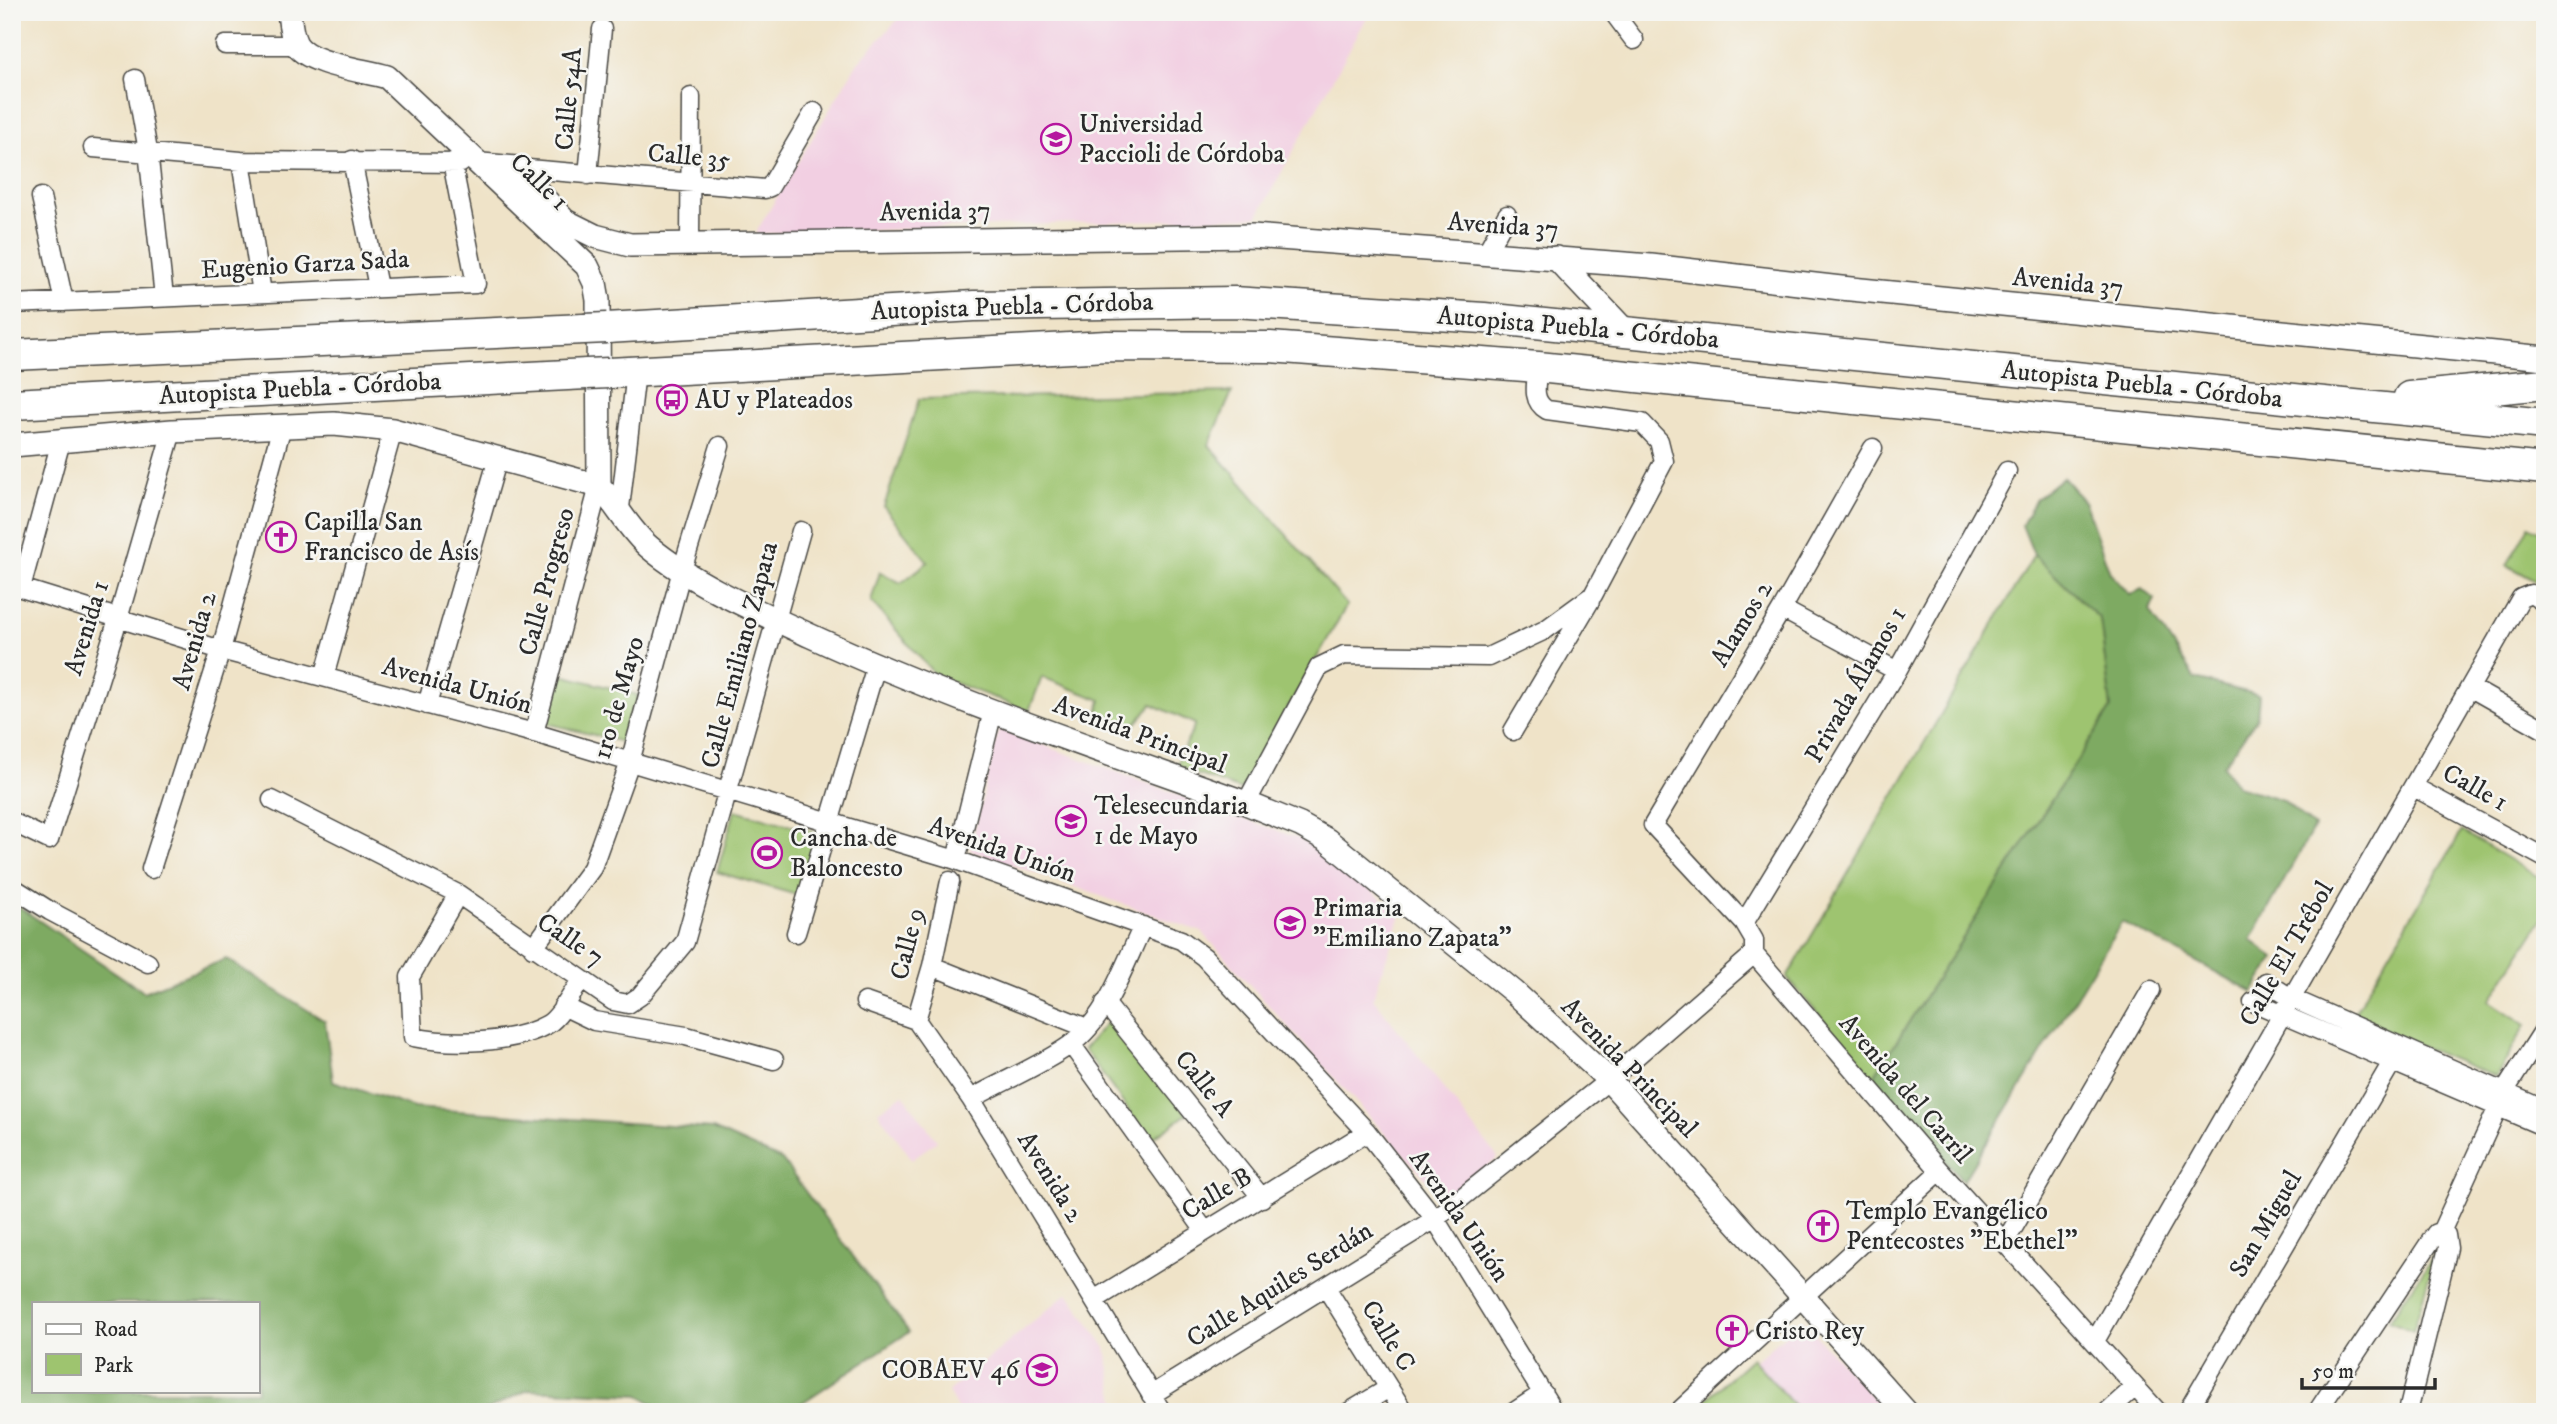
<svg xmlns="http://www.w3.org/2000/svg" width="2557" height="1424" viewBox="0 0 2557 1424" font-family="'IM FELL DW Pica',serif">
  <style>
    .built { fill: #f2cfe2 }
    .green { fill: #9ec46f; stroke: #64784d; stroke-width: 2 }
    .forest { fill: #7eaa62; stroke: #546a46; stroke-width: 2; fill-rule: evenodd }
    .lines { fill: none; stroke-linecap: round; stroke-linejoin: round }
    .street-casing { stroke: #484743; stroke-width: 21 }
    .secondary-casing { stroke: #484743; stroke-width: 26 }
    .highway-casing { stroke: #484743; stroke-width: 33 }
    .street { stroke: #fff; stroke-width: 18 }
    .secondary { stroke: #fff; stroke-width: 23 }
    .highway { stroke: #fff; stroke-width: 30 }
    .highway-bridge-casing { stroke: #484743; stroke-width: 33; stroke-linecap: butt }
    .highway-bridge { stroke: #fff; stroke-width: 30 }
    .labels { text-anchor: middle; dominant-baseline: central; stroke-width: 5; stroke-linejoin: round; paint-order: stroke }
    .street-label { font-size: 26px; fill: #2b2b2b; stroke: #f6f6f2 }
    .poi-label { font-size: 26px; fill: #2b2b2b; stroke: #f6f6f2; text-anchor: start }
  </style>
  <rect width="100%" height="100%" fill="#f6f6f2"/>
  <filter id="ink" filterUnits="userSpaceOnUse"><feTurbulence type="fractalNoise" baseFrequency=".0143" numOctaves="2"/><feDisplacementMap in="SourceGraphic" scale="14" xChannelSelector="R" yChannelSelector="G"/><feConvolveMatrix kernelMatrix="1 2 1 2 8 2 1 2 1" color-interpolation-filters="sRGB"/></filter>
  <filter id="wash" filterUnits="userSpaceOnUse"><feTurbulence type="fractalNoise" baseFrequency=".00686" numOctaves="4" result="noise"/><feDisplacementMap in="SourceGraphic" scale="28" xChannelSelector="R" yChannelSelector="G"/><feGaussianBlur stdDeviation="1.57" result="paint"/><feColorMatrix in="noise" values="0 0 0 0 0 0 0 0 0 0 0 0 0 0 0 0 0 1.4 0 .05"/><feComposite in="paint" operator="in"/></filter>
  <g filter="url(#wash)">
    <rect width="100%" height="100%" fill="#efe3c8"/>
    <path class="built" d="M905 12H1370L1257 217 755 234 858 62Z
      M999 729 1300 839 1330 856 1401 915 1373 998 1498 1158 1445 1200 1202 932 970 850Z
      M903 1094 937 1141 912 1159 878 1112Z
      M1068 1293 1106 1348 1118 1412H959L948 1392Z
      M1802 1320 1886 1412H1800L1755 1361Z"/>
    <path class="green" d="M1232 392 1209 445 1347 605 1241 790 1176 767 1195 724 1152 704 1132 728 1098 713 1101 700 1042 677 1029 711 936 676 871 601 880 572 901 583 928 562 884 507 919 399Z
      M2529 526 2545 535V586L2507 565Z
      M2034 555 2100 619 2111 708 1873 1078 1787 978Z
      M558 674 638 695 626 743 546 723Z
      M735 810 818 833 800 896 717 872Z
      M2462 831 2545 881V915L2490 1001 2526 1025 2496 1077 2351 1018Z
      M1111 1017 1187 1114 1150 1140 1084 1049Z
      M2436 1253 2413 1331 2389 1321Z
      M1752 1358 1800 1412H1692Z"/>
    <path class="forest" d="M2063 477 2085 503 2110 573 2130 595 2142 589 2155 599 2150 611 2195 679 2259 695 2257 718 2223 766 2237 786 2283 800 2314 827 2251 940 2275 958 2253 992 2122 922 1963 1181 1873 1078 2111 708 2100 619 2034 555 2022 525 2036 499Z
      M12 902 144 992 226 959 325 1021 333 1081 414 1108 713 1129 782 1160 909 1332 788 1412H666L639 1395 528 1390 482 1412H12ZM33 1303H257V1391H33Z"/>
  </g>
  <g filter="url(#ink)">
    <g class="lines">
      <g class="street-casing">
        <path id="street" d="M1613 12 1634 40
          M225 45H296
          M135 79 148 151 164 297
          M93 148 241 161 461 163
          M352 160 378 287
          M241 161 262 293
          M516 168 765 189 770 187 814 112
          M588 175 602 29
          M41 197 64 302
          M690 242 691 97
          M1486 253 1507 215
          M12 304 476 284 452 162
          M61 441 21 588 221 650 534 733 956 860 1181 940 1204 957 1367 1132 1435 1219 1554 1412
          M1873 448 1782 609 1653 825 1744 923 1754 940V954L1940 1171 2158 1412
          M620 508 636 372
          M1782 609 1897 671
          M324 677 393 430
          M2471 688 2545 730
          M427 705 498 458
          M1513 731 1590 601
          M534 733 599 486
          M2414 787 2545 858
          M272 800 458 894 613 1001 628 1004 640 996 685 942 801 531
          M1246 803 1319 667 1344 655 1488 657 1545 630 1593 595 1664 461 1659 441 1642 423 1547 410C1531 401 1536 384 1538 367
          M12 822 49 840 118 619 172 431
          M956 860 993 711
          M151 869 221 650 282 426
          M12 887 50 911 148 963
          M458 894 410 977 413 1037C451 1045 514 1044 548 1024 561 1016 572 993 581 980
          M1744 923 1897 671 2007 471
          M796 933 876 666
          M533 948 592 868 630 762 682 570 720 446
          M932 966 1087 1028
          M2266 982 2291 998 2545 1110
          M865 1002 916 1020 971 1099 1162 1412
          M2253 1002 2545 1127
          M1105 1003 1262 1198
          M563 1006 594 1021 686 1036 774 1060
          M916 1020 932 966 950 881
          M1071 1044 1205 1231
          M2504 1092 2545 1028
          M971 1099C1003 1081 1040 1066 1070 1045 1107 1019 1124 965 1143 926
          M2005 1242 2151 990
          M1327 1289 1404 1412
          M1094 1300 1367 1132
          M2095 1341 2521 598 2531 594 2545 603
          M1151 1395 1435 1219 1609 1080 1754 954
          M1349 1412 1389 1388
          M1514 1412 1543 1393
          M1678 1412 1940 1171
          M2107 1412 2135 1387
          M2187 1412 2391 1064
          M2317 1412 2436 1233 2441 1232 2499 1105
          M2408 1412 2448 1248 2446 1235 2441 1232"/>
      </g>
      <g class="secondary-casing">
        <path id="secondary" d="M289 12C290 22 291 35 296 44 307 64 364 70 387 77L587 266 595 283 598 300 599 486
          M482 165 516 168 565 221 595 236 630 245 1252 236 1651 266 1841 288 2545 358
          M1556 258 1626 332
          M12 445 172 431 334 424 393 430 599 486
          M599 486C617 505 629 530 649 547 693 584 759 612 811 636 952 701 1100 750 1246 803L1300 825 1327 840 1514 992 1609 1080 1906 1412"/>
      </g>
      <g class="highway-casing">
        <path id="highway" d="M607 328 974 306 1234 302 1484 318 2545 424
          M12 355 584 329
          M609 373 1107 346 1270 347 1538 367 2545 469
          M2409 397 2545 384
          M12 404 587 374"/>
      </g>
      <use href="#street" class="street"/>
      <use href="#secondary" class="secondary"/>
      <use href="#highway" class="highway"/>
      <g class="highway-bridge-casing">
        <path id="highway-bridge" d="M584 329 607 328
          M587 374 609 373"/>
      </g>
      <use href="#highway-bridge" class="highway-bridge"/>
    </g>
  </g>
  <defs>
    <g id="university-ring" transform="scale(1.575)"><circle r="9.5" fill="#f6f6f2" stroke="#b5179e" stroke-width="1.5"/><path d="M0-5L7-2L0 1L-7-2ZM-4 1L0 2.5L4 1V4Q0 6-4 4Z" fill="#b5179e"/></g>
    <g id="bus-ring" transform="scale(1.575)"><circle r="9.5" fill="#f6f6f2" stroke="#b5179e" stroke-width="1.5"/><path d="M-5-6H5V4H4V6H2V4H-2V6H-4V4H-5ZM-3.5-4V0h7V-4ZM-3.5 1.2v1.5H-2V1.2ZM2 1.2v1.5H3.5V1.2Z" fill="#b5179e"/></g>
    <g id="church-ring" transform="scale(1.575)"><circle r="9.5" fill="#f6f6f2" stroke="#b5179e" stroke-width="1.5"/><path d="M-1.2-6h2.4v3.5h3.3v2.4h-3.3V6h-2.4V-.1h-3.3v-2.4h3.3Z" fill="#b5179e"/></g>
    <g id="school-ring" transform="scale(1.575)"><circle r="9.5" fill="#f6f6f2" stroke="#b5179e" stroke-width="1.5"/><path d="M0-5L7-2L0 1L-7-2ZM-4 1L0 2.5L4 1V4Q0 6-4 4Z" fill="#b5179e"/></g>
    <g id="stadium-ring" transform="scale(1.575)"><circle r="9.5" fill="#f6f6f2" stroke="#b5179e" stroke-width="1.5"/><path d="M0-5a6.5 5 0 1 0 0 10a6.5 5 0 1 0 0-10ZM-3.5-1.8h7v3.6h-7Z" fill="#b5179e"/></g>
  </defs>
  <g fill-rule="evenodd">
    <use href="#university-ring" x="1056" y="139"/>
    <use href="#bus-ring" x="672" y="400"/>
    <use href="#church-ring" x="281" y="537"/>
    <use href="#school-ring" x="1071" y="821"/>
    <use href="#stadium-ring" x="767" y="853"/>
    <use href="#school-ring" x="1290" y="923"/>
    <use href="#church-ring" x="1823" y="1226"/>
    <use href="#church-ring" x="1732" y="1331"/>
    <use href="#school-ring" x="1042" y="1370"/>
  </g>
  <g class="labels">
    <g class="street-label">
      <text transform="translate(569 99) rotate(-85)">Calle 54A</text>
      <text transform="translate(689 157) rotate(5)">Calle 35</text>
      <text transform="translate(539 182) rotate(44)">Calle 1</text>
      <text transform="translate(935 212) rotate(-1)">Avenida 37</text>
      <text transform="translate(1503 226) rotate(4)">Avenida 37</text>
      <text transform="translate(305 265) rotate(-3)">Eugenio Garza Sada</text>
      <text transform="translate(2068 283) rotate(6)">Avenida 37</text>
      <text transform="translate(1012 307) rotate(-2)">Autopista Puebla - Córdoba</text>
      <text transform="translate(1578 328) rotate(5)">Autopista Puebla - Córdoba</text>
      <text transform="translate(2142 385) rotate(6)">Autopista Puebla - Córdoba</text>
      <text transform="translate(300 389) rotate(-3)">Autopista Puebla - Córdoba</text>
      <text transform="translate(547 582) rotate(-75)">Calle Progreso</text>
      <text transform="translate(1742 624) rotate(-59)">Alamos 2</text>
      <text transform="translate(87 628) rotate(-73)">Avenida 1</text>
      <text transform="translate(195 641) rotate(-74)">Avenida 2</text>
      <text transform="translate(740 655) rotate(-75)">Calle Emiliano Zapata</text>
      <text transform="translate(1856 685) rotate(-60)">Privada Álamos 1</text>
      <text transform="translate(457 686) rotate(15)">Avenida Unión</text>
      <text transform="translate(619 698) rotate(-74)">1ro de Mayo</text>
      <text transform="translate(1140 735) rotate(20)">Avenida Principal</text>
      <text transform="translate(2475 788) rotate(29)">Calle 1</text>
      <text transform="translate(1002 850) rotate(19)">Avenida Unión</text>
      <text transform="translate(570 940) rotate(34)">Calle 7</text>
      <text transform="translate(908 944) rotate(-76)">Calle 9</text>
      <text transform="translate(2287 954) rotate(-60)">Calle El Trébol</text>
      <text transform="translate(1629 1068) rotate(46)">Avenida Principal</text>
      <text transform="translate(1204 1084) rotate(51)">Calle A</text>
      <text transform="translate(1905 1089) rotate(49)">Avenida del Carril</text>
      <text transform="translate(1050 1177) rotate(58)">Avenida 2</text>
      <text transform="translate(1217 1194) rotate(-31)">Calle B</text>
      <text transform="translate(1459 1216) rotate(55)">Avenida Unión</text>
      <text transform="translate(2266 1224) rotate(-60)">San Miguel</text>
      <text transform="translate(1280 1285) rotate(-32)">Calle Aquiles Serdán</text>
      <text transform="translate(1388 1336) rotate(58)">Calle C</text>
    </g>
    <g class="poi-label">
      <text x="1079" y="124">Universidad<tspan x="1079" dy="30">Paccioli de Córdoba</tspan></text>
      <text x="695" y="400">AU y Plateados</text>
      <text x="304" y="522">Capilla San<tspan x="304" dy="30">Francisco de Asís</tspan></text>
      <text x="1094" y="806">Telesecundaria<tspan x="1094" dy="30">1 de Mayo</tspan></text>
      <text x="790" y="838">Cancha de<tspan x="790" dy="30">Baloncesto</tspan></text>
      <text x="1313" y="908">Primaria<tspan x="1313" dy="30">"Emiliano Zapata"</tspan></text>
      <text x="1846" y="1211">Templo Evangélico<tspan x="1846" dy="30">Pentecostes "Ebethel"</tspan></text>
      <text x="1755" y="1331">Cristo Rey</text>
      <text x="1019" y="1370" text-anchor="end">COBAEV 46</text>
    </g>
  </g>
  <rect width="2557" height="1424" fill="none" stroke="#f6f6f2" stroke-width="42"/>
  <rect x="32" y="1302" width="228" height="91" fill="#f6f6f2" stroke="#a5a5a2" stroke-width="2"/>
  <rect x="46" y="1324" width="35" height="10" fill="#ffffff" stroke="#a5a5a2" stroke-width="2"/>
  <text x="94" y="1336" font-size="21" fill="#2b2b2b">Road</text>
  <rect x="46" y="1354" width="35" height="21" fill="#9ec46f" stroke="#a5a5a2" stroke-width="2"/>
  <text x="94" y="1372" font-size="21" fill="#2b2b2b">Park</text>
  <path d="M2302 1378v10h133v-10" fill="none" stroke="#2b2b2b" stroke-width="3.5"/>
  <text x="2312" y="1378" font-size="21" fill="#2b2b2b" stroke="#f6f6f2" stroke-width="5" paint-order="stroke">50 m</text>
</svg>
